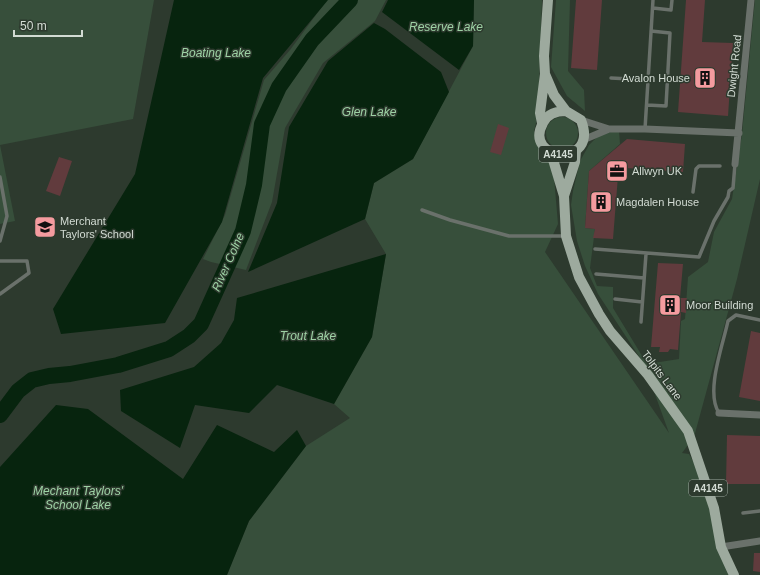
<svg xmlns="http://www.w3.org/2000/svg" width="760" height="575" viewBox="0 0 760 575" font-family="Helvetica,sans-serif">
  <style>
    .green { fill: #374f3b }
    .water { fill: #07240e }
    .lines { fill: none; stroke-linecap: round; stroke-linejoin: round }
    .river { stroke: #07240e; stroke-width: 16 }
    .building { fill: #613b3d }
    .service { stroke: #6a716b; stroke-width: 3.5 }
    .minor { stroke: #6a716b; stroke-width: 7 }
    .primary { stroke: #9daa9e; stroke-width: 10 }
    .labels { text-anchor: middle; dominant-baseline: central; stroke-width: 3; stroke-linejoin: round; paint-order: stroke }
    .shield { fill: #2d3a2e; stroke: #a0aba2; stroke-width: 1 }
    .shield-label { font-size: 10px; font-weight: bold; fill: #d2dbd3 }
    .street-label { font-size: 11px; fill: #d2dbd3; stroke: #2d3a2e }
    .poi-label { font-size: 11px; fill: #d2dbd3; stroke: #2d3a2e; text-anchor: start }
    .water-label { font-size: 12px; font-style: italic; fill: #9ed2a5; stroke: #2d3a2e }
  </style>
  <rect width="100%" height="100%" fill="#2d3a2e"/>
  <path class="green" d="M0 0H154L133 119 0 145Z
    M327 0H386L375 21 323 63 285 128 272 202 246 270 211 262 203 259 225 215 264 80 290 50Z
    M474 0H542L538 115 534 131 538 144 549 157 554 177 558 224 545 252 669 433 644 364 598 294 585 266 577 241 571 205 573 191 580 161 589 145 596 138 603 133 619 131 620 144 589 171 585 228 595 229 590 268 597 286 613 287V308L647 364 679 359 681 321 685 319 688 277 708 262 714 232 732 199 742 134 755 0H760V179L737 279 694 437 682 453 689 454 698 470 729 575H227L249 521 306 446 350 418 334 404 372 337 386 254 365 219 374 183 413 159 473 46Z
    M556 0H570L568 71 584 90 585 111 567 96 551 67Z
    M546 133a16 16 0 1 1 32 0a16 16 0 1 1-32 0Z
    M0 145 15 221 0 224Z"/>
  <path class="water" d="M174 0H328L263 78 222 222 165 323 61 334 53 309 135 174Z
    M388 0H474L473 46 459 70 382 12Z
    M374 23 385 29 441 72 449 92 413 159 374 183 365 219 248 272 277 203 289 127 328 61Z
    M386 254 372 337 334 404 277 385 249 413 195 405 180 448 121 411 120 390 194 367 221 343 234 320 237 298Z
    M56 405 88 409 183 479 217 425 274 452 297 430 306 446 249 521 227 575H0V467Z"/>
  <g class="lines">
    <path class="river" d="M0 415 18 391 32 380 49 376 70 374 118 365 169 349 189 336 201 324 243 231 254 185 262 124 279 87 312 40 350 0"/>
  </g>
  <path class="building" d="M576 0H602L597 70 571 68Z
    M686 0H705L702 42 733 43 728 116 678 112Z
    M498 124 509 128 501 155 490 152Z
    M627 139 685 144 683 172 626 168 618 176 613 239 593 238 595 229 585 228 589 171Z
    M59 157 72 161 60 196 46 191Z
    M658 263 683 264 680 298H687L686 313 681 312 678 350 670 349 668 352H659L660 347H651Z
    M751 331 760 333V401L739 397Z
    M727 435 760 436V484H726Z
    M754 553H760V572L753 571Z"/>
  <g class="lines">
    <path class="service" d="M653 8 671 10 672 0
      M611 78 648 80
      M647 105 666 106 670 33 651 31
      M645 129 653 0
      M0 177 7 216 0 241
      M693 192 696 169 699 166H720
      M422 210 450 220 509 236H565
      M595 249 699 257 714 221 728 197 729 191 733 188 735 164
      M0 261H27L29 273 0 294
      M596 274 644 278
      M615 299 642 302
      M641 322 646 254
      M719 413C705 392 723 345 728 321L736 315 760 320
      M743 513 760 511"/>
    <path class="minor" d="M581 120 609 129
      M583 140 609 129H645L739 133
      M735 164 751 0
      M719 413 760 415
      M721 547 760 541"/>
    <path class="primary" d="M545 74 554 95 566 111 581 120C600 169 522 161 543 123 547 114 557 111 566 111
      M542 123 540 113 545 74 544 56 548 0
      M551 153 564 196 566 236 579 277 599 314 610 331 648 375 688 431 714 508 721 547 734 575
      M564 196 575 162 576 151"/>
  </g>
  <defs>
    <g id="building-square" transform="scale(1.15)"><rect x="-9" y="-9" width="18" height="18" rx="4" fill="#f49b9f" stroke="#2d3a2e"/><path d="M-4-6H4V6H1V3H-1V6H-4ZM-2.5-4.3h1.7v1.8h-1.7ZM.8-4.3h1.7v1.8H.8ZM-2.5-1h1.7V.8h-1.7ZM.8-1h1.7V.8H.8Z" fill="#111"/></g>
    <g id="office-square" transform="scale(1.15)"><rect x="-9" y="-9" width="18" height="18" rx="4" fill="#f49b9f" stroke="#2d3a2e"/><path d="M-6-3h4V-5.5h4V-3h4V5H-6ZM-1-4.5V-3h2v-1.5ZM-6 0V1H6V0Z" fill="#111"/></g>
    <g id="school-square" transform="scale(1.15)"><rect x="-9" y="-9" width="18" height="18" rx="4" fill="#f49b9f" stroke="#2d3a2e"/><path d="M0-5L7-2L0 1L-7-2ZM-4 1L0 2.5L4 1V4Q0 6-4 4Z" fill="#111"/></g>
  </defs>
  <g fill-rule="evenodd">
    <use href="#building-square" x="705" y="78"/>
    <use href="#office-square" x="617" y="171"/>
    <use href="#building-square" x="601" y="202"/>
    <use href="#school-square" x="45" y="227"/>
    <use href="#building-square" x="670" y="305"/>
  </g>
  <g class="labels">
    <g class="shield">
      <rect x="539" y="146" width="38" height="16" rx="3"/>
      <rect x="689" y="480" width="38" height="16" rx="3"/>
    </g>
    <g class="shield-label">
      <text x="558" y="154">A4145</text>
      <text x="708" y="488">A4145</text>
    </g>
    <g class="street-label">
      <text transform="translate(734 66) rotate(-84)">Dwight Road</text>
      <text transform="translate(662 375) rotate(53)">Tolpits Lane</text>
    </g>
    <g class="poi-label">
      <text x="690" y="78" text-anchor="end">Avalon House</text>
      <text x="632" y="171">Allwyn UK</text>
      <text x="616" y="202">Magdalen House</text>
      <text x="60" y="221">Merchant<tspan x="60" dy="13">Taylors' School</tspan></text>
      <text x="686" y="305">Moor Building</text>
    </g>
    <g class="water-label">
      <text x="446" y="27">Reserve Lake</text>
      <text x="216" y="53">Boating Lake</text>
      <text x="369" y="112">Glen Lake</text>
      <text transform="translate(228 262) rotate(-66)">River Colne</text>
      <text x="308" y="336">Trout Lake</text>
      <text x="78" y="491">Mechant Taylors'<tspan x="78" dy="14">School Lake</tspan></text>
    </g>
  </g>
  <path d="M14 30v6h68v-6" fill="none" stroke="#d2dbd3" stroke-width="2"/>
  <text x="20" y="30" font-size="12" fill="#d2dbd3" stroke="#2d3a2e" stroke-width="3" paint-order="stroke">50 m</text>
</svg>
